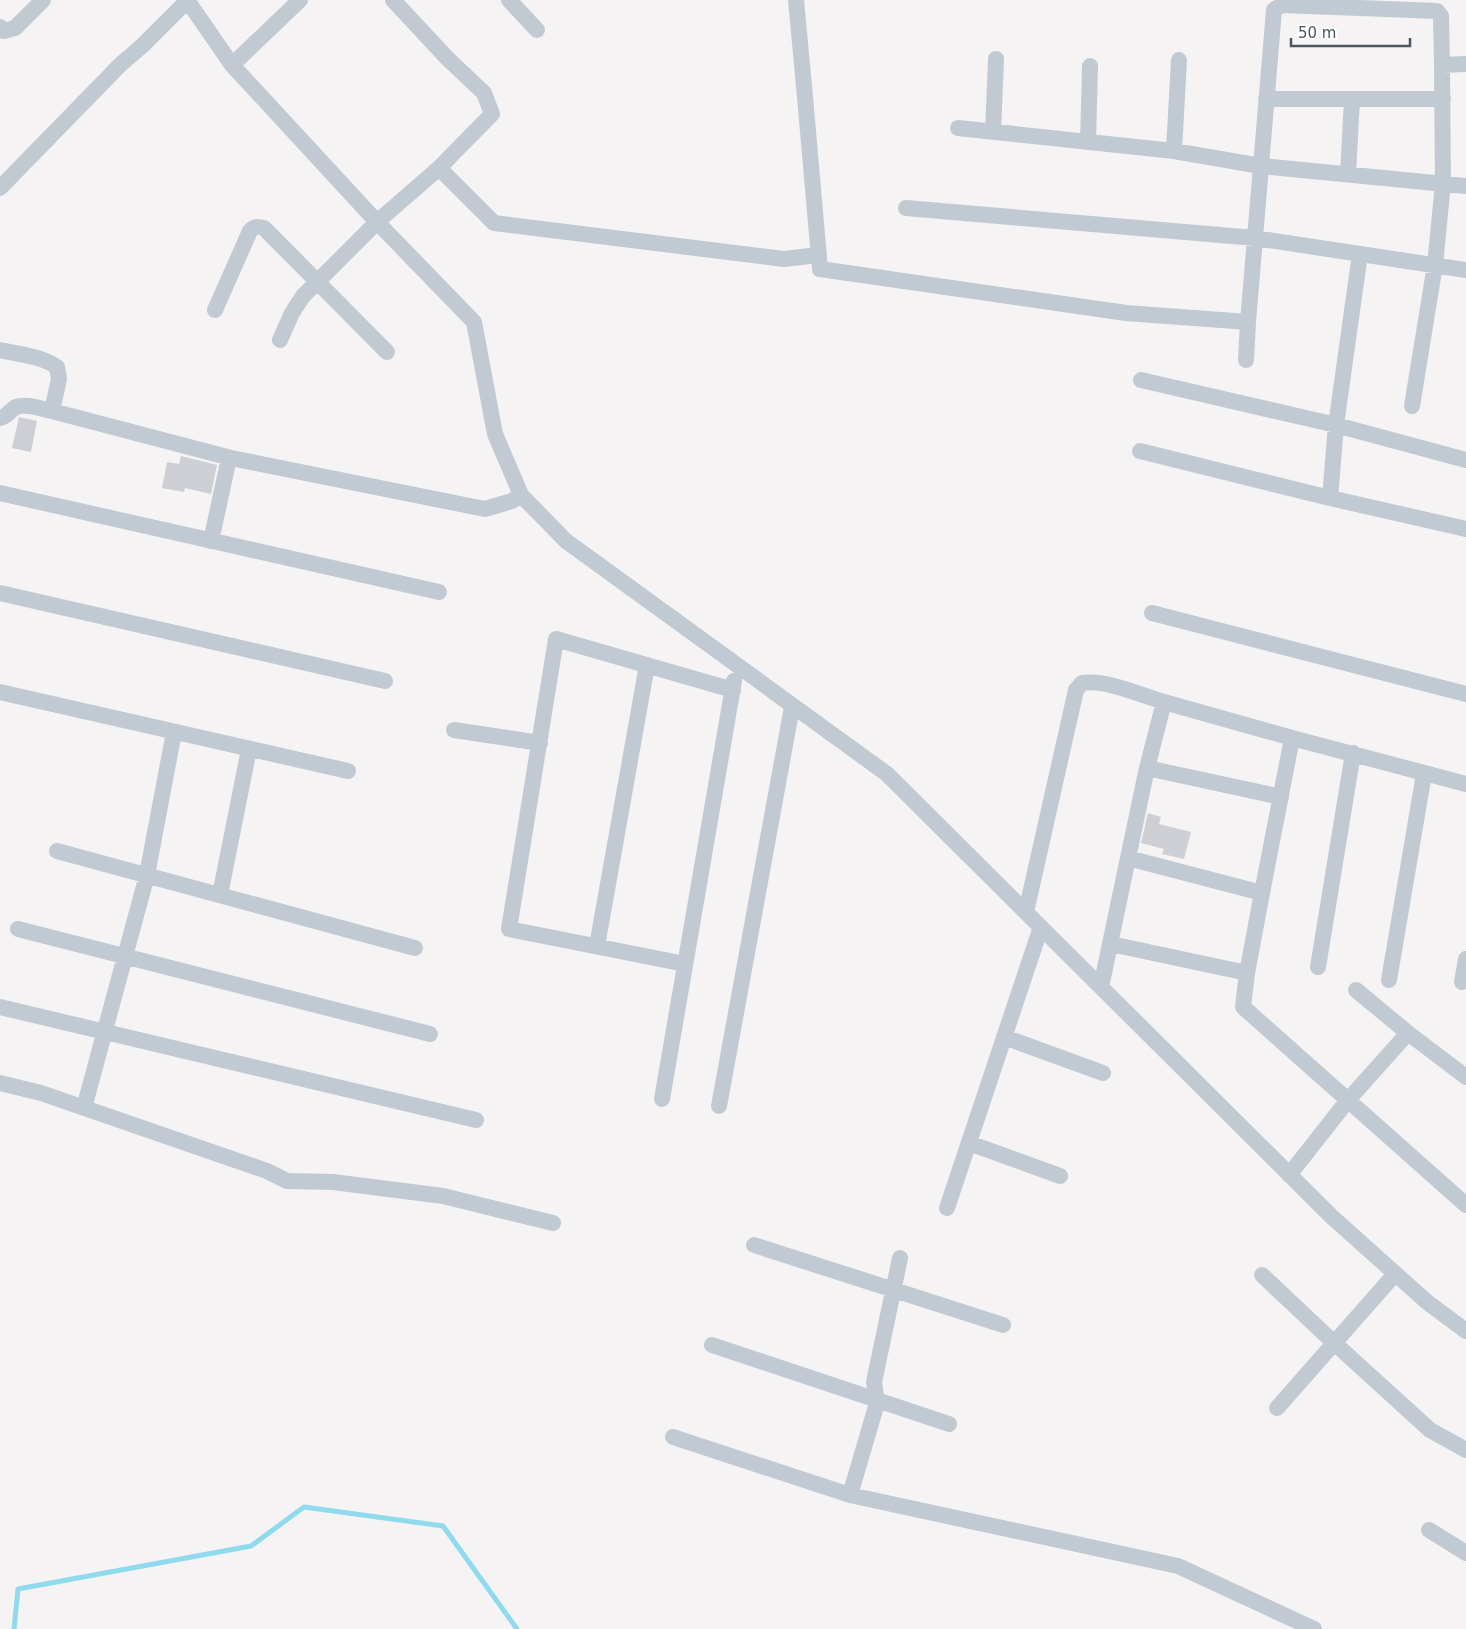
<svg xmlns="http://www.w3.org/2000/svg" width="1466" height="1629" viewBox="0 0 1466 1629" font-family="'DejaVu Sans',sans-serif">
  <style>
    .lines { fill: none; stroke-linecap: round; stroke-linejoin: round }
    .stream { stroke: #90daee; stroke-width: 5 }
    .building { fill: #cdcfd5 }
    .minor { stroke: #c1cad2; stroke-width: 16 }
  </style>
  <rect width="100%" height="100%" fill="#f5f3f3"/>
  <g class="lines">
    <path class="stream" d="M14 1629 18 1589 251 1546 304 1507 443 1526 517 1629"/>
  </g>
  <path class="building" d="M19 417 37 421 31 452 12 448Z
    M181 456 217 465 211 494 185 488 184 492 162 488 167 462 179 464Z
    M1148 813 1161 817 1159 824 1191 832 1184 859 1162 854 1164 849 1141 843Z"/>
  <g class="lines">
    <path class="minor" d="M187 0 232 65 377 222 474 322 495 434 521 495 566 541 887 774 1331 1216 1427 1302 1466 1331
      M509 0 537 30
      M796 0 805 97 820 269 1126 313 1248 322
      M0 27 4 31 15 28 43 0
      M232 65 300 0
      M1266 99H1443
      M958 128 1174 151 1261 166 1466 186
      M993 132 996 59
      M1088 142 1090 66
      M1174 151 1179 60
      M439 168 494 223 784 259 818 255
      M1348 174 1352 99
      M0 188 121 64 142 46 188 0
      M906 208 1255 238 1466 270
      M1360 254 1336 425 1466 460
      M215 310 250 231C254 226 258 226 264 228L387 352
      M280 340 292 313 303 296 377 222 439 168 492 114 484 93 447 58 393 0
      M0 350C19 354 41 356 57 367L59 379 52 411
      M1246 360 1248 322 1274 10 1282 5 1437 11 1441 16 1442 65 1466 64
      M1141 380 1336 425 1330 498
      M1412 406 1435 265 1443 183 1442 65
      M0 418C7 417 10 410 16 407 26 403 42 409 52 411L231 458 485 509 512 501 521 495
      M1140 451 1330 498 1466 529
      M0 493 439 592
      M211 541 229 458
      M0 593 385 681
      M1152 613 1466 694
      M0 692 348 771
      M1164 702 1292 738
      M454 730 540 743
      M1147 768 1281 797
      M57 851 415 948
      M220 895 249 749
      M1026 912 1076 690 1082 683C1106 679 1140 695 1164 702L1147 768 1128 858 1262 893 1292 738 1466 784
      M18 929 430 1034
      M1111 944 1247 973 1243 1007 1466 1205
      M597 946 647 665
      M685 964 509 929 556 639 733 690
      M1318 967 1353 753
      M1247 973 1262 893
      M1389 980 1424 774
      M1462 982 1466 959
      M1101 987 1128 858
      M1356 990 1408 1033 1466 1077
      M0 1007 476 1120
      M1004 1037 1103 1073
      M0 1083 41 1093 267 1171 287 1181 333 1182 443 1196 553 1223
      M662 1099 734 681
      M719 1106 792 707
      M84 1108 147 875 174 732
      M969 1143 1060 1176
      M1289 1175 1348 1100 1408 1033
      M947 1208 1041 927
      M754 1245 1003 1325
      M1262 1275 1331 1340 1430 1430 1466 1450
      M712 1345 949 1424
      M1277 1408 1395 1274
      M673 1437 850 1495 1178 1566 1314 1629
      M850 1495 877 1403 874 1382 900 1258
      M1429 1530 1466 1553"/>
  </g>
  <path d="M1291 38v8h119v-8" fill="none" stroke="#4a5661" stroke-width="2.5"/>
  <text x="1298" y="38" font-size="15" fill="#4a5661" stroke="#ffffff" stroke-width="4" paint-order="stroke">50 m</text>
</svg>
